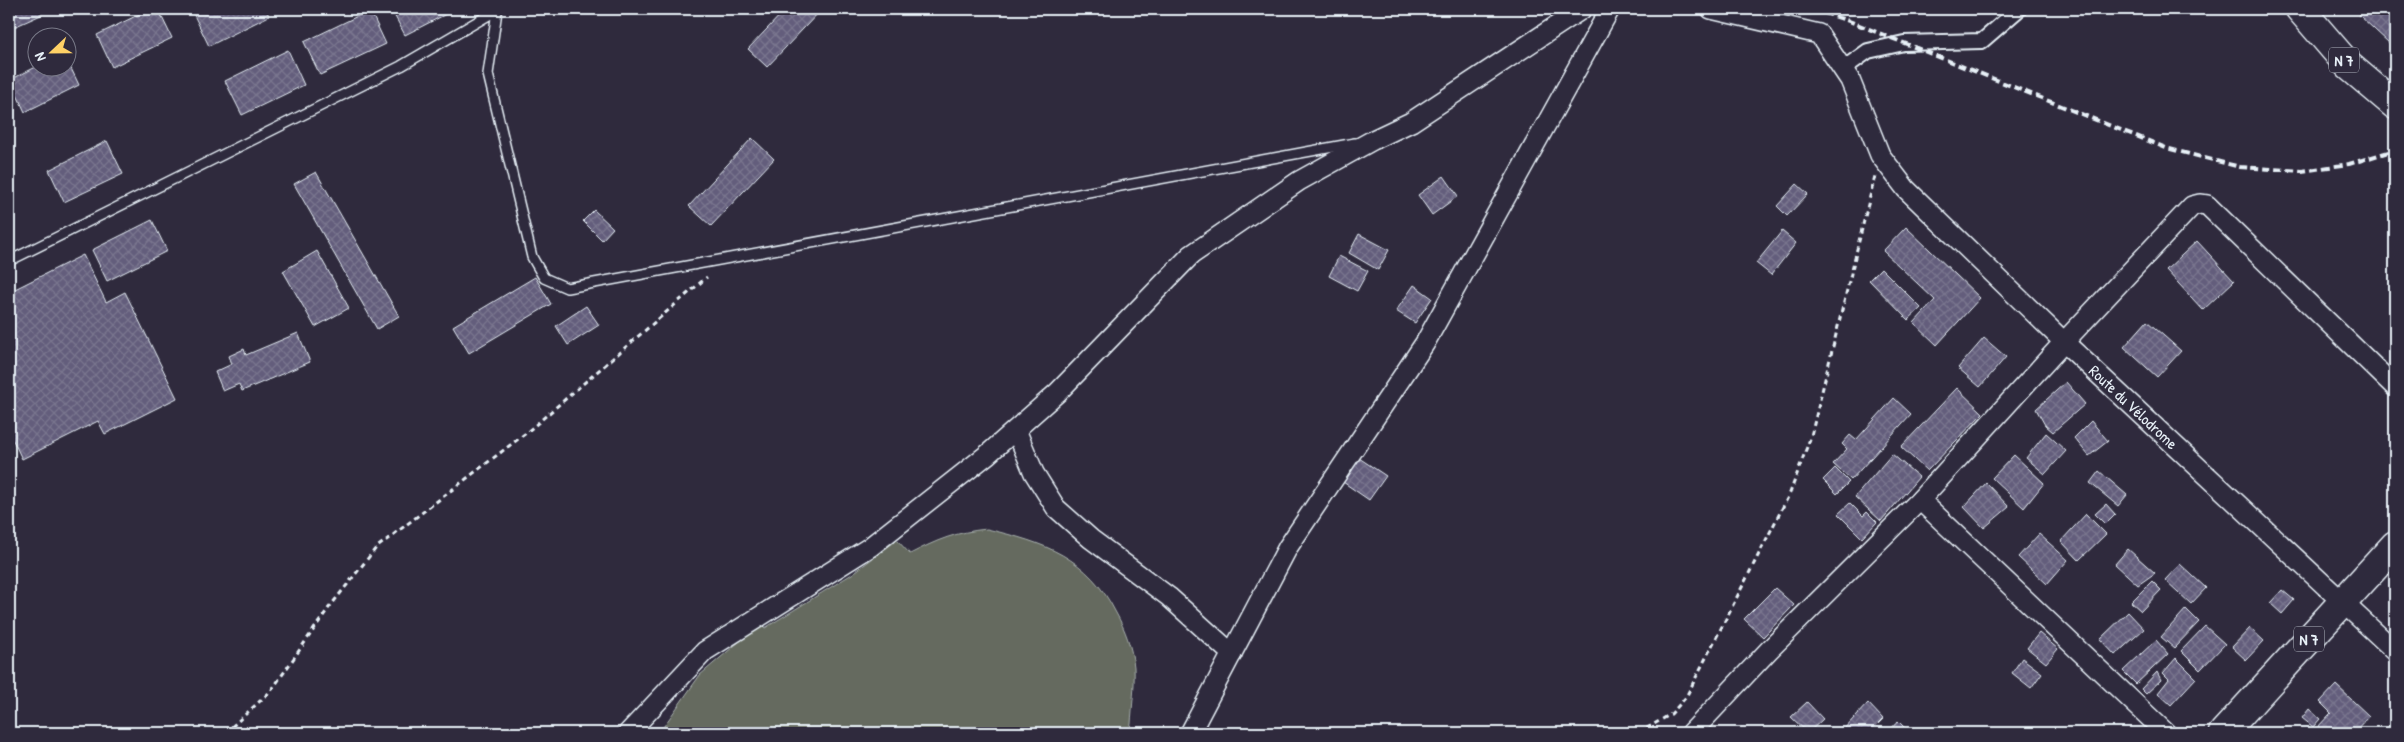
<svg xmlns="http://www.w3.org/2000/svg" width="2404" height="742" viewBox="0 0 2404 742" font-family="'Patrick Hand',sans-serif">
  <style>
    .garden { fill: #656b5f; stroke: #a6aeac }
    .building { fill: url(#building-cross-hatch); stroke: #e8f1f8 }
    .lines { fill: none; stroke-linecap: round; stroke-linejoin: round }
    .service-casing { stroke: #e8f1f8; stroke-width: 12 }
    .pedestrian-casing { stroke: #e8f1f8; stroke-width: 18 }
    .minor-casing { stroke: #e8f1f8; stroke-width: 22 }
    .primary-casing { stroke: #e8f1f8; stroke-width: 31 }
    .path { stroke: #e8f1f8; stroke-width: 3; stroke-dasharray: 5 4; stroke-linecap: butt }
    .service { stroke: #2f2a3d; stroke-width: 9 }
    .pedestrian { stroke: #2f2a3d; stroke-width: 14 }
    .minor { stroke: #2f2a3d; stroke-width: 19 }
    .primary { stroke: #2f2a3d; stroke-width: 28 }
    .rail { stroke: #e8f1f8; stroke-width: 4; stroke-dasharray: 8 4; stroke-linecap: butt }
    .labels { text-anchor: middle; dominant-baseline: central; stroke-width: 4; stroke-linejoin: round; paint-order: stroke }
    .shield { fill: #2f2a3d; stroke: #b0b5c0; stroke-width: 1 }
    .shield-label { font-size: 15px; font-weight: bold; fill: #e8f1f8 }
    .street-label { font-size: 16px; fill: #e8f1f8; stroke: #2f2a3d }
  </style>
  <defs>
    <pattern id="building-cross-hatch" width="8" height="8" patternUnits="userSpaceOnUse" patternTransform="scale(1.25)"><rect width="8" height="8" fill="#635d7b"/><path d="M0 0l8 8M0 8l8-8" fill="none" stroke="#79758e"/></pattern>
  </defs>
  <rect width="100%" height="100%" fill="#2f2a3d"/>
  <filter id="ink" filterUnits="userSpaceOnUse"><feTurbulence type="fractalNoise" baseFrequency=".02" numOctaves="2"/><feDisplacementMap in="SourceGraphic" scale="10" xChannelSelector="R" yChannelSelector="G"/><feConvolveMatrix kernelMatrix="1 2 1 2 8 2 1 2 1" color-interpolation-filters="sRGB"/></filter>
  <g filter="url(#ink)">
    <path class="garden" d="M987 529C1045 543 1088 557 1116 613 1125 629 1132 648 1134 667 1135 686 1132 706 1131 724L1128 733H659L700 675 760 624 765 628 852 574 897 540 910 554C937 540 956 532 987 529Z"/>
    <path class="building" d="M9 9H38L41 15 14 27 9 16Z
      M150 9H158L172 38 112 67 97 35Z
      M201 9H266L269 16 209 46 193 13Z
      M391 9H456L405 35Z
      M786 9H822L767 67 748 49Z
      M2365 9H2395V36L2389 43 2359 15Z
      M370 10 386 44 320 75 304 42Z
      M288 50 304 85 242 115 225 81Z
      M68 62 79 85 25 112 10 80 38 66 68 68Z
      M752 138 774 159 711 226 689 206Z
      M107 141 123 174 64 202 49 170Z
      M316 172 399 316 377 329 294 184Z
      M1444 176 1458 196 1432 215 1418 195Z
      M1797 184 1808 194 1787 216 1777 206Z
      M594 210 613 228 602 240 583 221Z
      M152 220 167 251 107 281 92 250Z
      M1906 227 1980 298 1937 345 1914 323 1935 300 1883 251Z
      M1782 231 1796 243 1771 275 1756 263Z
      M1359 234 1389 250 1378 270 1349 253Z
      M2197 241 2234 281 2203 310 2166 270Z
      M317 251 349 308 315 327 283 271Z
      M83 255 106 302 125 292 177 398 105 434 98 421 22 459 9 432V292Z
      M1339 256 1368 271 1357 291 1329 276Z
      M1881 268 1921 308 1908 320 1869 280Z
      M535 277 551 304 469 353 453 326Z
      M1414 285 1432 298 1415 323 1396 311Z
      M586 306 599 325 568 345 556 326Z
      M2147 321 2181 351 2157 377 2124 347Z
      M298 333 310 362 242 391 239 384 223 391 215 372 232 364 229 356 244 349 246 355Z
      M1984 338 2006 357 1980 387 1958 368Z
      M2066 382 2085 404 2053 432 2045 425 2036 409Z
      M1957 388 1983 413 1927 471 1901 447Z
      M1894 398 1911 414 1851 480 1833 464 1847 449 1842 444 1850 435 1856 440Z
      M2091 421 2108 441 2089 456 2074 438Z
      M2046 433 2066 451 2045 474 2026 458Z
      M1892 454 1919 477 1881 521 1855 497Z
      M2014 455 2044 483 2024 508 1992 478Z
      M1359 458 1386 476 1369 500 1343 482Z
      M1835 468 1849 482 1837 494 1823 480Z
      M2099 471 2127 495 2118 506 2090 483Z
      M1986 483 2009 507 1984 528 1964 507Z
      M1850 503 1863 516 1867 512 1877 522 1862 538 1838 514Z
      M2106 504 2115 514 2105 524 2095 514Z
      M2086 514 2106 534 2079 560 2061 541Z
      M2039 534 2068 560 2047 584 2018 557Z
      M2128 549 2155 573 2138 585 2115 564Z
      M2180 564 2206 588 2191 604 2165 580Z
      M2152 581 2161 590 2141 611 2131 602Z
      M1775 588 1794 605 1763 637 1744 619Z
      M2282 590 2294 600 2282 614 2270 603Z
      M2186 609 2199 622 2174 648 2161 637Z
      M2128 612 2144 629 2115 655 2100 639Z
      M2205 626 2225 644 2200 670 2181 651Z
      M2250 628 2264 641 2246 660 2232 647Z
      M2039 633 2058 649 2046 663 2027 648Z
      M2156 640 2168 654 2136 684 2123 671Z
      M2022 658 2042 673 2031 688 2012 673Z
      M2176 658 2196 678 2171 705 2158 693 2169 679 2163 673Z
      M2157 672 2161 680 2146 694 2141 689Z
      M2336 685 2369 716 2353 733H2319L2315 730 2331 713 2320 702Z
      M1807 702 1823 719 1808 733 1791 717Z
      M1868 703 1883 719 1869 733H1844L1842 731Z
      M2309 709 2320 719 2313 727 2302 718Z
      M1898 721 1910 733H1893L1890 730Z"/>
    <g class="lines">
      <g class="service-casing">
        <path id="service" d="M497 11 488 74 532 257 544 278 567 288 1355 143
          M9 261 401 66 499 9"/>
      </g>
      <g class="pedestrian-casing">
        <path id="pedestrian" d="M1843 69 1868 51 1904 43 1982 41 2019 9"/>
      </g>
      <g class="minor-casing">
        <g id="minor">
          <path id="s1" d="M1711 9 1819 34 1850 80 1880 155 1906 189 2064 342 2395 651"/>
          <path d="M1016 430 1034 473 1056 508 1091 539 1169 597 1232 654"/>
          <path d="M1920 500 2166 733"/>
          <path d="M628 733 705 651 870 547 988 454 1058 392 1191 255 1299 181 1373 140 1411 122 1582 9"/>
          <path d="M1190 733 1288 547 1425 343 1610 9"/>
          <path d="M1691 733 1769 650 1920 500 2064 342 2192 206 2200 204 2207 205 2395 387"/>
        </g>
      </g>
      <g class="primary-casing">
        <path id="primary" d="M2300 9 2349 66 2395 105
          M2223 733 2395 545"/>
      </g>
      <path class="path" d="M225 733 271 691 328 609 376 548 526 433 707 277
        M1639 733 1671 714 1686 697 1790 493 1811 436 1875 176"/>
      <use href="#service" class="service"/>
      <use href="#pedestrian" class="pedestrian"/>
      <use href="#minor" class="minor"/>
      <use href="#primary" class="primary"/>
      <path class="rail" d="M1812 9 1849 21 2166 148 2240 167 2302 171 2349 164 2395 150"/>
    </g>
  </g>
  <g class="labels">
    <g class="shield">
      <rect x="2329" y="47.5" width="30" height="25" rx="4"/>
      <rect x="2294" y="626.5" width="30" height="25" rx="4"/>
    </g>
    <g class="shield-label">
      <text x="2344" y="60">N 7</text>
      <text x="2309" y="639">N 7</text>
    </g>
    <g class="street-label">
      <text stroke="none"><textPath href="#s1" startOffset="605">Route du Vélodrome</textPath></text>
    </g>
  </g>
  <rect width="2404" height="742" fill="none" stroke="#2f2a3d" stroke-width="30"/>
  <rect x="15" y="15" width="2374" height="712" fill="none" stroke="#e8f1f8" stroke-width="2" filter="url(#ink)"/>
  <g transform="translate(52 52) rotate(248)"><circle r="24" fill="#2f2a3d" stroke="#797a88"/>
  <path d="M0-4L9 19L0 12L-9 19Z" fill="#ffd166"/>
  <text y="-8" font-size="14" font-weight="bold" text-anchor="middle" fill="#e8f1f8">N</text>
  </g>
</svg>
